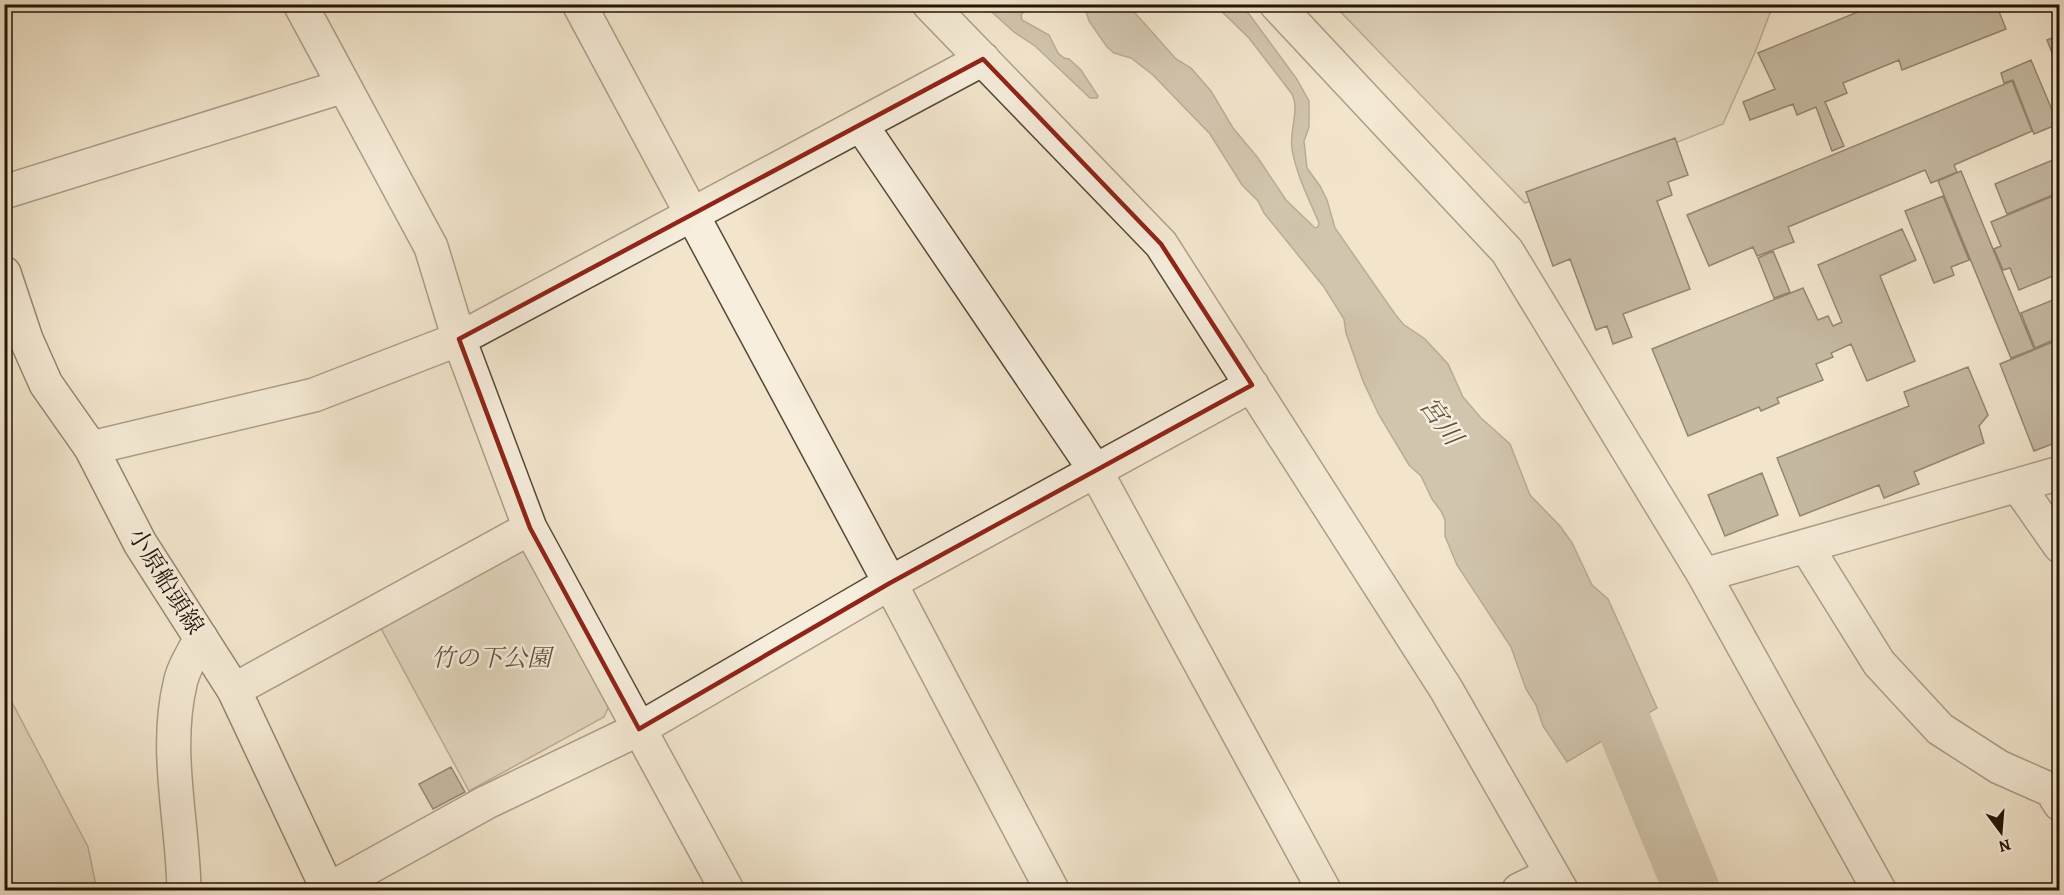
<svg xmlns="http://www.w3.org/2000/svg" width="2064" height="895" viewBox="0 0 2064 895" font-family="Alegreya,'Noto Serif JP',serif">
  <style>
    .green { fill: #cfc1aa; stroke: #796a58; stroke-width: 1.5 }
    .water { fill: #ac9e89; stroke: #756755; stroke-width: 1.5 }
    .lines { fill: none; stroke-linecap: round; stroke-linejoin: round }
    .river { stroke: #ac9e89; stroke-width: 56 }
    .building { fill: #8f816d; stroke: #231406; stroke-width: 1.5 }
    .minor-casing { stroke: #574838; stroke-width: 36 }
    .tertiary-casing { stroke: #574838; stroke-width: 36 }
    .secondary-casing { stroke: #231406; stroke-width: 36 }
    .minor { stroke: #f7eede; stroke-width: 33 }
    .tertiary { stroke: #f7eede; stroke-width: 33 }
    .secondary { stroke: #f7eede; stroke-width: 33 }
    .marked { fill: none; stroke: #8f2418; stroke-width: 4.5; stroke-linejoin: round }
    .labels { text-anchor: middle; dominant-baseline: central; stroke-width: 5; stroke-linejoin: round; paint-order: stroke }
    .street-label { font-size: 24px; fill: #231406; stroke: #f7eede }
    .park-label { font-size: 24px; font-style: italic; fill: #5f513f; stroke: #f7eede }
    .water-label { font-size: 26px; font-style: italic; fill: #615241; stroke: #f7eede }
  </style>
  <rect width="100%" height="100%" fill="#f2e5cc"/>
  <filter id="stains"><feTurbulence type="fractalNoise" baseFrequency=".00333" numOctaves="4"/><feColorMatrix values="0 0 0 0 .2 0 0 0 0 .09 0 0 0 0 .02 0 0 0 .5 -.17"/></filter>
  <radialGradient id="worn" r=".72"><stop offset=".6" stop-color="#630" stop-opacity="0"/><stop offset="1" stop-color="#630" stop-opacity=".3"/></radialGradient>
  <path class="green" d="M1334 5H1773L1756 50 1723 124 1525 203Z
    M516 550 529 553 609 706 604 717 469 791 378 623Z
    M5 689 88 847 97 890H5Z"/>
  <path class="water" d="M984 5H1030L1021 15 1022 20 1049 35 1058 53 1064 58 1069 59 1081 70 1098 96 1097 98H1090L1035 46 1014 32Z
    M1084 5H1128L1176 59 1191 68 1211 91 1233 128 1258 158 1286 200 1315 228 1318 227 1319 223C1309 199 1296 174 1292 149 1289 130 1300 111 1292 94L1249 38 1215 5H1237L1249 14 1296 78 1309 101V127L1304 141 1307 168 1320 186 1327 200 1335 228 1395 314 1403 324 1425 339 1448 364 1463 397 1481 418 1510 444 1530 495 1560 526 1572 543 1592 585 1608 599 1657 708 1567 762 1543 726 1536 705 1526 689 1511 647 1457 565 1445 536V520L1441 511 1432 499 1421 476 1409 465 1379 415 1363 381 1346 333 1344 319 1324 287 1264 213 1258 201 1242 185 1210 134 1153 75 1131 58 1114 53 1107 47 1089 21Z"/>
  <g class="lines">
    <path class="river" d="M1595 658 1600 666 1692 890"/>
  </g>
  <path class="building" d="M1877 4H1996L2006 29 1902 70 1899 60 1843 83 1847 93 1825 102 1844 146 1832 151 1816 107 1797 115 1793 104 1750 120 1743 102 1775 89 1758 53Z
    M2060 35V52L2053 55 2047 40Z
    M2031 60 2058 124 2034 134 2013 80 2004 83 2001 73Z
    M2012 81 2032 131 1954 165 1957 172 1931 183 1925 170 1788 227 1794 242 1757 256 1753 247 1709 266 1687 215Z
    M1675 138 1688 175 1668 182 1672 195 1657 201 1690 289 1623 314 1632 337 1613 344 1607 326 1596 330 1570 259 1553 266 1526 192Z
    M2060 157V192L2007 214 1995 184Z
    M1961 171 2034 349 2011 358 1938 181Z
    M2060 193V273L2019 290 2010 268 2003 270 1994 249 2001 246 1991 222Z
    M1943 196 1969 260 1951 267 1954 275 1934 283 1905 211Z
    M1902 229 1916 260 1880 276 1915 361 1867 381 1851 344 1831 353 1833 357 1816 364 1823 380 1777 398 1779 403 1761 411 1759 407 1688 436 1652 349 1803 288 1818 320 1828 316 1833 326 1842 322 1818 265Z
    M1773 251 1790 292 1774 298 1758 258Z
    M2060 297V337L2035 348 2021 313Z
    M2060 339V441L2034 451 2000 364Z
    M1968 367 1988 415 1979 426 1984 443 1914 472 1919 484 1884 498 1879 485 1800 516 1777 458 1909 406 1904 392Z
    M1762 473 1778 515 1725 536 1708 495Z
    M451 767 465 792 433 809 419 784Z"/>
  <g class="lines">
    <g class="minor-casing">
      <path id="minor" d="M300 4 431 247 459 339 530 528 727 890
        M929 4 1161 244 1446 689 1561 890
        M1276 4 1507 251 1704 575 1879 890
        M861 125 1095 470 1324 890
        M4 192 344 86
        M91 448 314 395 459 339 983 59
        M2018 486 2060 546
        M1806 546 1879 663 1940 729 1999 767 2051 790 2060 804
        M1704 575 2060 473
        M234 690 530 528
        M184 890C183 822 164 752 180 684 183 668 194 652 201 638
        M328 890 487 802 639 729 890 583 1252 385
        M1519 890 1552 874"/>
    </g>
    <g class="tertiary-casing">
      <path id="tertiary" d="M579 4 890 583 1052 890"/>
    </g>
    <g class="secondary-casing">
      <path id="secondary" d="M4 273 26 339 46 384 91 448 140 543 234 690 328 890"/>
    </g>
    <use href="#minor" class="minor"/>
    <use href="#tertiary" class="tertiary"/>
    <use href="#secondary" class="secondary"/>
  </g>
  <path d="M0 0H2064V895H0ZM983 59 1161 244 1252 385 890 583 639 729 530 528 459 339Z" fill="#f2e5cc" fill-opacity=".55" fill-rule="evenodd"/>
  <path class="marked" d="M983 59 1161 244 1252 385 890 583 639 729 530 528 459 339Z"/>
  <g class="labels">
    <g class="street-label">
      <text transform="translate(166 581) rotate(58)">小原船頭線</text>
    </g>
    <g class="park-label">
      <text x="491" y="658">竹の下公園</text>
    </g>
    <g class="water-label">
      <text transform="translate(1441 421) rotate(54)">宮川</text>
    </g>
  </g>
  <rect width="2064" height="895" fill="none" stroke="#f2e5cc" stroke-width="24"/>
  <rect x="6" y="6" width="2052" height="883" fill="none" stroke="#231406" stroke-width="3"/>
  <rect x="12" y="12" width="2040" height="871" fill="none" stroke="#231406" stroke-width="1.5"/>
  <g transform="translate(2001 832) rotate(164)" stroke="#f7eede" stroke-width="4.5" paint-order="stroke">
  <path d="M0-4.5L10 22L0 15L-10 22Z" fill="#231406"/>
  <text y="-9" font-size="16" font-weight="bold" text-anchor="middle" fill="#231406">N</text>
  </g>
  <rect width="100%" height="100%" filter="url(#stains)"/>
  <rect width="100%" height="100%" fill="url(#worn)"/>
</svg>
